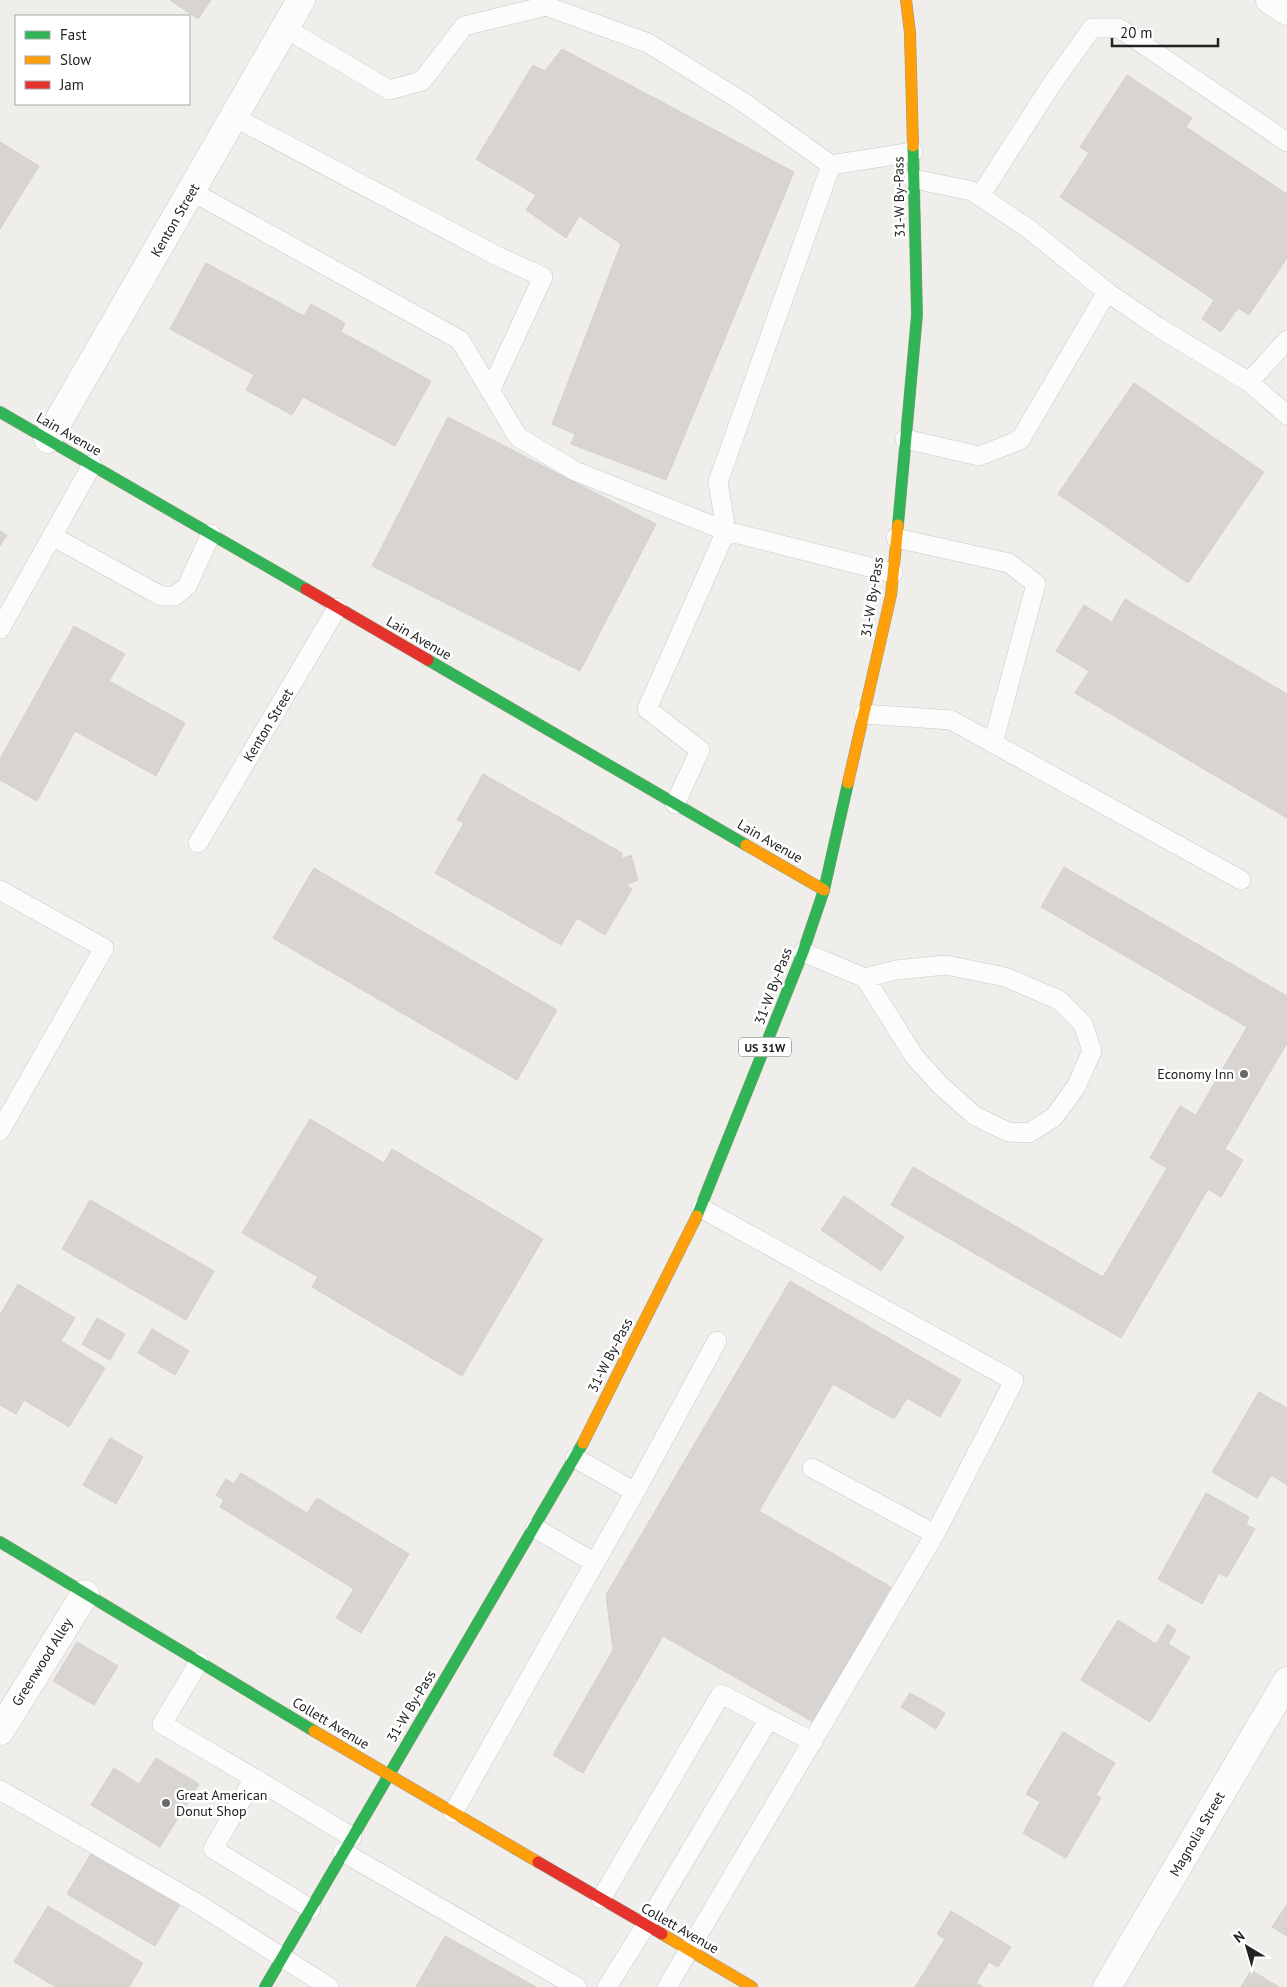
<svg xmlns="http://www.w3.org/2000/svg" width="1287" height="1987" viewBox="0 0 1287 1987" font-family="'PT Sans',sans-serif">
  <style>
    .building { fill: #d7d4d2; stroke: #d3d0cc }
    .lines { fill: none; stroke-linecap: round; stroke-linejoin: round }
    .lane-casing { stroke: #c9c8c7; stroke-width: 20 }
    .street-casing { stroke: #c9c8c7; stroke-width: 29 }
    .fast-casing { stroke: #999a82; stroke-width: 12 }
    .slow-casing { stroke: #999a82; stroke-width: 12 }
    .jam-casing { stroke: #999a82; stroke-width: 12 }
    .lane { stroke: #fdfcfc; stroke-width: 19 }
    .street { stroke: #fdfcfc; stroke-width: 28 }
    .fast { stroke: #30b455; stroke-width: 11 }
    .slow { stroke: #ff9f0a; stroke-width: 11 }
    .jam { stroke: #e5322d; stroke-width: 11 }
    .poi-dot { fill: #6a6968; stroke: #fff; stroke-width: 2 }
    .labels { text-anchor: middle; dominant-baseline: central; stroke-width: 5; stroke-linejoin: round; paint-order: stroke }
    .shield { fill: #fff; stroke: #646464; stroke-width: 1 }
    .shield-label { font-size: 12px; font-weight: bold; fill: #222 }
    .street-label { font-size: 14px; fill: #222; stroke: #fff }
    .poi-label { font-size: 14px; fill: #222; stroke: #fff; text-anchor: end }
  </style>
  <rect width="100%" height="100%" fill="#f0eeeb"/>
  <path class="building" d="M170 0H211L198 19Z
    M562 49 794 172 666 480 571 444 575 434 552 424 621 244 579 216 566 238 526 210 536 195 476 159 533 65 545 71Z
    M1127 75 1192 118 1186 127 1287 194V258L1249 315 1238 308 1221 332 1202 319 1214 300 1060 197 1089 153 1080 147Z
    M0 142 39 166 0 229Z
    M206 263 304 316 311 304 345 323 341 332 431 381 395 446 303 397 292 415 246 390 254 375 170 329Z
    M1134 383 1264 472 1188 583 1058 494Z
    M448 417 656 524 580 671 372 566Z
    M0 531 7 535 0 546Z
    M1125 599 1287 694V818L1075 693 1089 671 1056 651 1084 605 1112 622Z
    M74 626 125 654 109 681 185 723 156 776 75 731 37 801 0 780V759Z
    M483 774 622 853V859L631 855 638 880 626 885 632 889 605 935 577 918 561 945 435 873 464 823 457 820Z
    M1064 867 1287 996V1043L1225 1149 1243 1160 1221 1197 1208 1189 1121 1338 891 1205 913 1167 1103 1277 1167 1168 1150 1158 1180 1106 1196 1115 1247 1027 1041 907Z
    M314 868 557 1010 517 1080 273 938Z
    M310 1119 384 1163 392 1149 543 1239 462 1376 312 1287 318 1277 242 1233Z
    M844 1196 904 1237 881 1271 821 1230Z
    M90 1200 214 1271 186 1320 62 1249Z
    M790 1281 961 1380 940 1417 907 1398 894 1419 833 1384 759 1511 891 1587 813 1722 663 1636 583 1773 553 1755 613 1650 606 1595Z
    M18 1284 75 1318 61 1341 105 1368 69 1427 24 1400 16 1414 0 1405V1315Z
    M97 1318 125 1334 110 1360 82 1344Z
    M152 1329 189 1351 175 1375 138 1353Z
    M1259 1392 1287 1408V1485L1271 1475 1257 1498 1212 1472Z
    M110 1438 143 1457 116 1504 83 1485Z
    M241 1473 307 1513 317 1498 409 1554 361 1633 336 1618 354 1589 220 1507 224 1500 216 1495 226 1479 234 1484Z
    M1206 1493 1249 1517 1246 1524 1255 1529 1227 1577 1219 1573 1202 1604 1158 1579Z
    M1118 1620 1156 1644 1168 1624 1176 1630 1168 1644 1190 1657 1150 1722 1081 1680Z
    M77 1642 118 1666 94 1705 53 1681Z
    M910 1693 945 1713 936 1729 901 1707Z
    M1063 1732 1115 1763 1096 1795 1101 1798 1066 1858 1023 1833 1040 1802 1026 1794Z
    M156 1758 199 1784 160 1847 91 1805 114 1768 139 1784Z
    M92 1852 180 1904 155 1946 67 1894Z
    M1287 1904V1936L1272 1927Z
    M48 1906 143 1963 129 1987H56L14 1962Z
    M951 1911 1011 1947 998 1967 989 1962 976 1983 983 1987H915L945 1939 937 1934Z
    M445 1936 536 1987H416Z
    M1251 1970 1279 1987H1241Z"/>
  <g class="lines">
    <g class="lane-casing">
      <path id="lane" d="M285 28 389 90 422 81 464 26 546 6 648 43 743 102 831 165 913 152
        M234 117 495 255 543 277 490 391
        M914 179 972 191 1029 229 1107 292
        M191 191 460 340 518 437 575 471 726 531
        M980 196 1052 84 1092 28H1119L1287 142
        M1249 382 1287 415
        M905 439 979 456 1020 440 1107 292 1158 327 1249 382 1287 340
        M726 531 718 482 831 165
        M52 536 161 596H175L187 586 211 534
        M896 538 1009 563 1036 584 993 743
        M0 629 92 465
        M864 714 951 720 1241 880
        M675 804 700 750 647 709 726 531 893 573
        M198 843 337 608
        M0 890 104 948 0 1131
        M803 952 865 978 914 1056 940 1085 975 1116 1008 1132 1029 1133 1054 1117 1076 1087 1092 1051 1083 1024 1059 1000 1005 977 946 965 896 970 865 978
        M575 1458 635 1492
        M812 1468 935 1534
        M535 1528 595 1563
        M199 1662 162 1724 254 1778
        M0 1790 195 1902 329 1987
        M453 1813 635 1492 717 1341
        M343 1852 577 1987
        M601 1899 721 1694 813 1742
        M311 1909 213 1849 254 1778 352 1837
        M607 1987 646 1925 769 1719
        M667 1987 935 1534 1014 1381 701 1208"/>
    </g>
    <g class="street-casing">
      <path id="street" d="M1270 0 1287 11
        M48 439 301 0
        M0 1731 85 1594
        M1107 1987 1287 1681"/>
    </g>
    <g class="fast-casing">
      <path id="fast" d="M0 412 306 589
        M898 525 917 315 913 146
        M428 660 746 845
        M697 1216 803 952 824 890 848 783
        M0 1542 314 1731
        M265 1987 583 1443"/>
    </g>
    <g class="slow-casing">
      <path id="slow" d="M906 0 910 33 913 146
        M848 783 891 595 898 525
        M746 845 824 890
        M583 1443 697 1216
        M314 1731 538 1862
        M662 1934 752 1987"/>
    </g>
    <g class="jam-casing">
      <path id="jam" d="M306 589 428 660
        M538 1862 662 1934"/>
    </g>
    <use href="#lane" class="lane"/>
    <use href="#street" class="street"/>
    <use href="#fast" class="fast"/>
    <use href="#slow" class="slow"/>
    <use href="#jam" class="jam"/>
  </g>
  <g class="poi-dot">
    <circle cx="1244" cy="1074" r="5"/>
    <circle cx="166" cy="1803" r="5"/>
  </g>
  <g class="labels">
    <rect class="shield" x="739" y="1037.5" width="52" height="19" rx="4"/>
    <g class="shield-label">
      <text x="765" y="1047">US 31W</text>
    </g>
    <g class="street-label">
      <text transform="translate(899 197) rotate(-91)">31-W By-Pass</text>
      <text transform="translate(175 220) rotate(-60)">Kenton Street</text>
      <text transform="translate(69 434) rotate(30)">Lain Avenue</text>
      <text transform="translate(872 597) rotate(-81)">31-W By-Pass</text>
      <text transform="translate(419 638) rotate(30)">Lain Avenue</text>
      <text transform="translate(268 725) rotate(-59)">Kenton Street</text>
      <text transform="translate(770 841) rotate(30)">Lain Avenue</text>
      <text transform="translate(773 986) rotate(-69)">31-W By-Pass</text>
      <text transform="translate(610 1355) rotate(-63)">31-W By-Pass</text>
      <text transform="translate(42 1662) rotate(-58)">Greenwood Alley</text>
      <text transform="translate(411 1706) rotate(-59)">31-W By-Pass</text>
      <text transform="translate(331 1723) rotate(31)">Collett Avenue</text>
      <text transform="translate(1197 1834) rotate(-60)">Magnolia Street</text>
      <text transform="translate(680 1928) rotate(30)">Collett Avenue</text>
    </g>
    <g class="poi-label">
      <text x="1234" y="1074">Economy Inn</text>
      <text x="176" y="1795" text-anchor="start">Great American<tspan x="176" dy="16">Donut Shop</tspan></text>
    </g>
  </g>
  <rect x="15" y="15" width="175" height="90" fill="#ffffff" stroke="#a7a7a7"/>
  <rect x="25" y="31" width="25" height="8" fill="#30b455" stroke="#a7a7a7"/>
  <text x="60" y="40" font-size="15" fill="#222222">Fast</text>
  <rect x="25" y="56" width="25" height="8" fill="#ff9f0a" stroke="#a7a7a7"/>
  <text x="60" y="65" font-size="15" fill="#222222">Slow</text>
  <rect x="25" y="81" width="25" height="8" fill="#e5322d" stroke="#a7a7a7"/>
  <text x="60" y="90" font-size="15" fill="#222222">Jam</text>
  <g transform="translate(1247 1947) rotate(322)" stroke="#ffffff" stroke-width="4" paint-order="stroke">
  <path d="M0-4L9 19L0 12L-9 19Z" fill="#222222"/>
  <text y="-8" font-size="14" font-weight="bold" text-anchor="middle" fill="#222222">N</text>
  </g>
  <path d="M1112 38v8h106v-8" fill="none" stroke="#222222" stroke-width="2.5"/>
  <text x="1120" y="38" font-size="15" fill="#222222" stroke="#ffffff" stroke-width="4" paint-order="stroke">20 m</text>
</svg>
